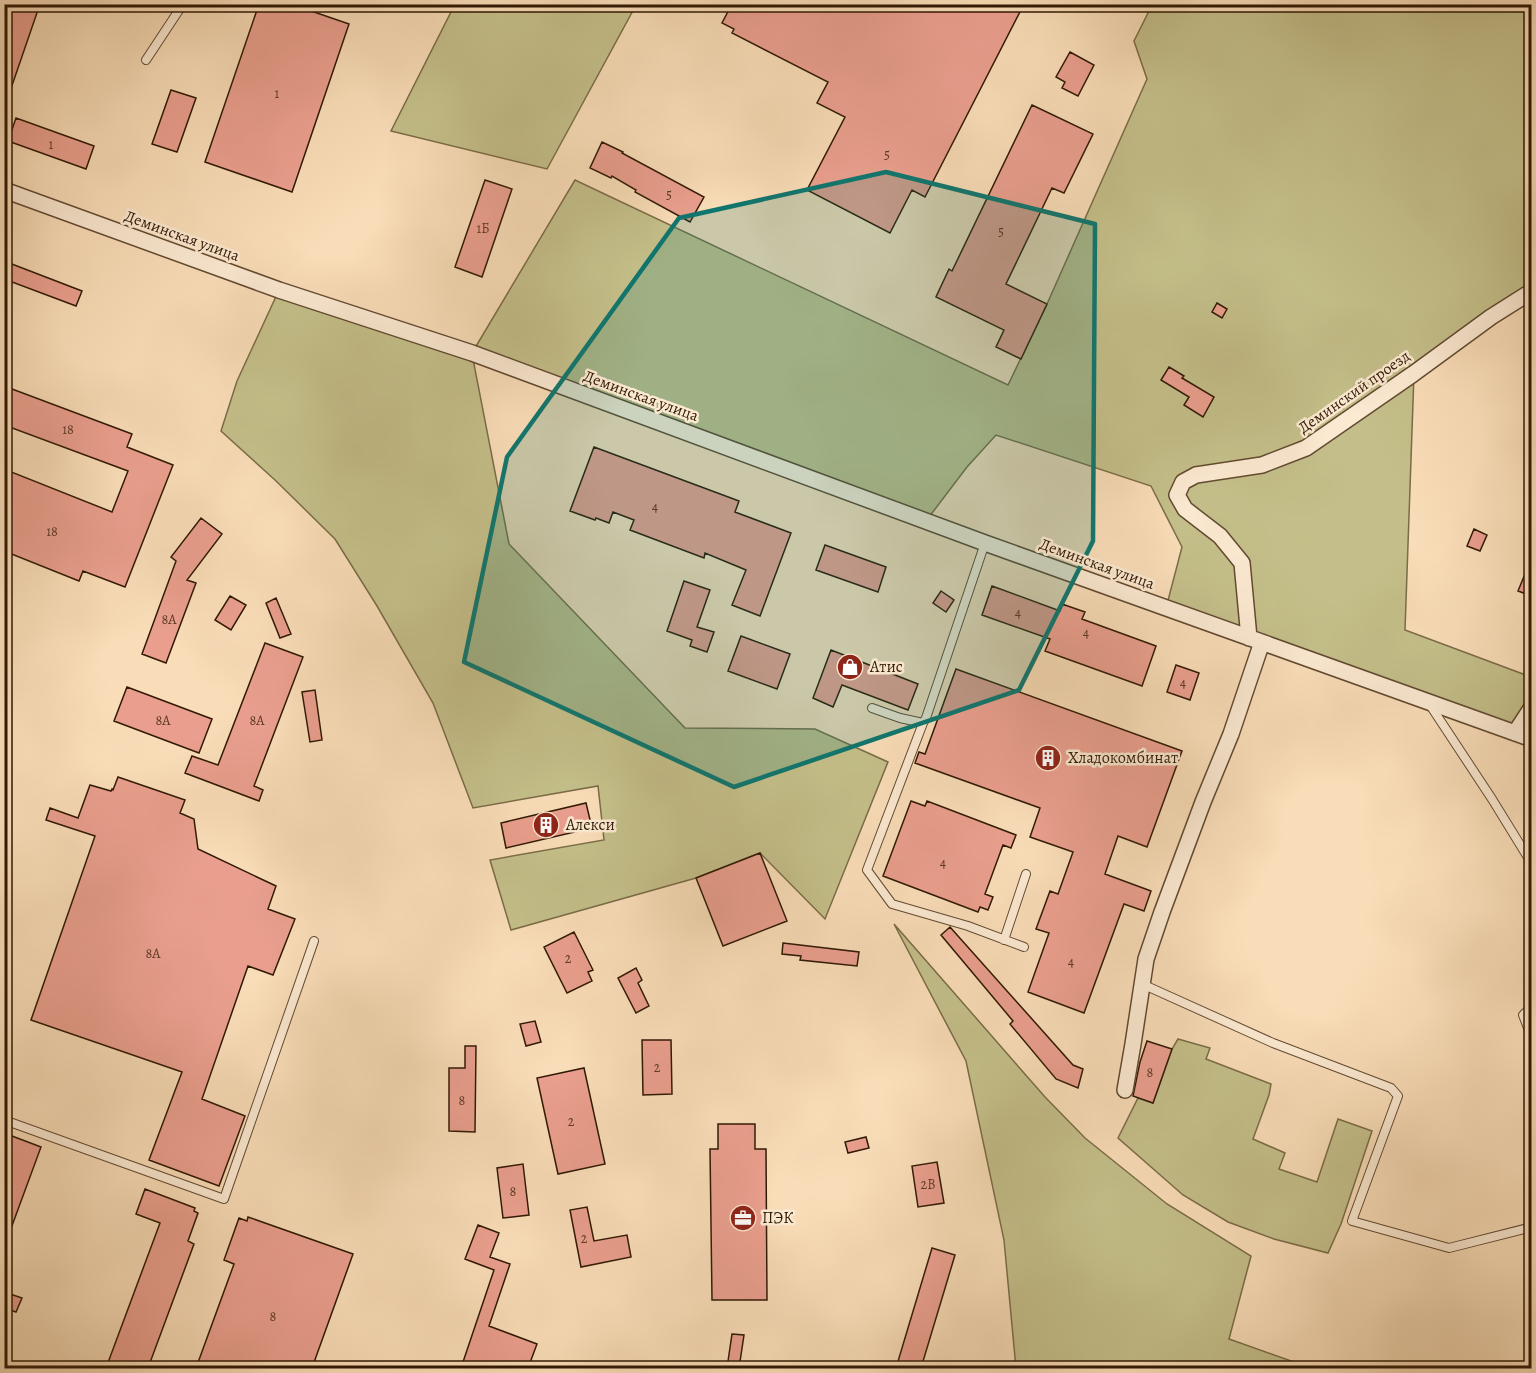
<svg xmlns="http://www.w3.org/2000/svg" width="1536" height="1373" viewBox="0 0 1536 1373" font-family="Alegreya,serif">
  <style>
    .green { fill: #c4bf8a; stroke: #7a6c47; stroke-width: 1.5 }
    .building { fill: #ea9f8e; stroke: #301904; stroke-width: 1.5 }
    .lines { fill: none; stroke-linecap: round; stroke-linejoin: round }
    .service-casing { stroke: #624a31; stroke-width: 10 }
    .minor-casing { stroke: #624a31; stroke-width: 18 }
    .service { stroke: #fbe9d1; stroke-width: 8 }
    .minor { stroke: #fbe9d1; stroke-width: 15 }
    .marked { fill: #0f766e; fill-opacity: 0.2; stroke: #0f766e; stroke-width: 4.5; stroke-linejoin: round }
    .labels { text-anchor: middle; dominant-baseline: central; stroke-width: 5; stroke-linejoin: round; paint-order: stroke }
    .number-label { font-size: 14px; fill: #5e3a26 }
    .street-label { font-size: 16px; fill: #301904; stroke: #fbe9d1 }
    .poi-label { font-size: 16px; fill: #301904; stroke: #fbe9d1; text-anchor: start }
  </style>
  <rect width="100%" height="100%" fill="#f9ddb8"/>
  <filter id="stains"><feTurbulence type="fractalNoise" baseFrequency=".00333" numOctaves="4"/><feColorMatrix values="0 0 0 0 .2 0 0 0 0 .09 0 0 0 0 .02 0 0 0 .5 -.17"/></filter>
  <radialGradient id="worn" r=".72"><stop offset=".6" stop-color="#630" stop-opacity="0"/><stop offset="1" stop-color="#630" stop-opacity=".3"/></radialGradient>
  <path class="green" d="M455 4 636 5 547 169 391 131Z
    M1152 5H1531V291L1414 374 1405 630 1531 677V707L1515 733 1166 608 1182 547 1151 486 996 435 967 467 926 521 472 354 509 544 685 728 815 729 888 762 825 919 760 853 696 878 511 930 490 860 604 840 598 786 473 808 433 703 377 606 335 539 275 480 221 431 237 381 279 290 472 353 575 180 1008 385 1047 304 1147 79 1134 41Z
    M894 924 1045 1097 1085 1138 1167 1204 1251 1256 1229 1339 1311 1368H1016L1004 1240 966 1061Z
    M1178 1039 1210 1048 1206 1059 1271 1084 1269 1095 1253 1139 1285 1153 1279 1169 1317 1182 1338 1119 1372 1131 1341 1224 1328 1253 1274 1239 1228 1222 1183 1195 1118 1138 1138 1098 1153 1103 1172 1049Z"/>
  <path class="building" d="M4 4H40L6 103 4 102Z
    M259 4H291L349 24 292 192 205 162Z
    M732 4H1024L925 197 912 190 890 233 807 190 845 117 817 103 828 82 732 33 734 29 722 23Z
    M1070 52 1094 65 1078 96 1062 88 1065 82 1056 77Z
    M171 90 196 98 177 152 152 144Z
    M1032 105 1093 134 1064 193 1052 188 1006 284 1047 304 1021 359 996 347 1004 330 936 297 949 269 952 271Z
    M16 118 94 146 86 169 8 141Z
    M602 142 623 152 622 153 704 197 690 222 635 192 636 190 612 176 611 178 590 168Z
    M485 180 512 189 482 277 455 267Z
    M4 261 82 291 76 306 4 279Z
    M1217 303 1227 309 1222 318 1212 312Z
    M1169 367 1184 376 1182 378 1214 397 1203 417 1184 405 1189 397 1161 380Z
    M4 386 132 434 127 447 173 465 125 587 83 571 79 581 4 551V469L112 512 128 471 4 425Z
    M594 447 739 501 735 512 791 533 760 616 732 605 746 570 705 553 704 558 630 530 634 520 613 512 609 523 596 518 595 520 570 511Z
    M201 518 222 534 187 580 196 583 166 663 142 654 176 561 171 557Z
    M1474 529 1487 535 1480 551 1467 546Z
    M825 545 886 567 878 592 816 570Z
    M1532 557V596L1518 591Z
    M684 581 710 590 697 627 714 632 707 652 690 646 692 640 667 631Z
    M992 586 1060 611 1062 604 1085 612 1082 619 1156 646 1142 686 1045 651 1050 639 982 615Z
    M941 591 954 600 946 612 933 603Z
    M230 596 246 605 231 630 215 620Z
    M276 598 291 634 280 638 266 603Z
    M741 636 790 654 777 689 728 671Z
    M265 643 303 657 254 786 263 790 259 801 185 773 192 756 218 765Z
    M831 650 918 684 908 710 842 685 833 707 813 698Z
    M1176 665 1199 673 1190 700 1167 692Z
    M956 669 1182 751 1147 847 1118 836 1105 874 1151 891 1144 911 1124 904 1084 1013 1028 992 1049 933 1036 929 1050 891 1058 894 1073 852 1030 837 1040 808 915 763 919 752 925 754Z
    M127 687 212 719 199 753 114 721Z
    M315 690 322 740 310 742 302 692Z
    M118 777 185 800 180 813 194 819 198 849 276 886 268 909 295 919 273 975 248 966 202 1099 245 1116 219 1186 149 1160 182 1072 31 1020 95 836 46 820 50 808 78 818 90 785 111 791 112 789 113 790Z
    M911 801 925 806 927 801 1016 835 1011 848 1003 845 985 894 993 897 988 910 980 907 978 912 883 876Z
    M586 803 592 828 506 848 501 823Z
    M760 853 787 921 723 946 696 878Z
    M950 927 1073 1065 1083 1069 1078 1088 1056 1079 1010 1024 1013 1021 941 935Z
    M574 932 593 970 588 972 592 981 567 993 544 947Z
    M783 943 859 952 857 966 800 960 801 956 782 954Z
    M636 968 642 980 638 983 649 1006 636 1013 618 978Z
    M535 1021 541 1042 526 1046 520 1024Z
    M642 1040H671L672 1094 643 1095Z
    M1147 1041 1172 1049 1153 1103 1133 1096 1140 1062Z
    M465 1046H476L475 1132 449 1131V1068H465Z
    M584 1068 605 1164 558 1174 537 1078Z
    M718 1124H755V1149H766L767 1300H712L710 1149H718Z
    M4 1133 41 1147 6 1242H4Z
    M866 1137 869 1148 848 1153 845 1142Z
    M937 1162 944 1203 918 1207 912 1166Z
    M523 1164 529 1215 503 1218 497 1168Z
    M145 1189 195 1208 194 1211 198 1213 188 1241 194 1244 148 1368H106L160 1223 136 1214Z
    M587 1207 594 1241 627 1235 631 1257 581 1267 570 1210Z
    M248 1217 353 1254 312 1368H196L234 1264 224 1260 239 1218 247 1221Z
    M478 1225 499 1233 490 1257 510 1264 489 1326 537 1344 528 1368H461L494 1270 465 1259Z
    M932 1248 955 1255 921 1368H896Z
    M4 1292 22 1298 16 1312 4 1308Z
    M732 1334 744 1335 739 1368H727Z"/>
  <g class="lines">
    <g class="service-casing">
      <path id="service" d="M146 60 183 4
        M1430 705 1492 799 1532 864
        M872 708 900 718 923 723 926 718 985 543
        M923 723 867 870 892 904 968 926 1024 947
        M1004 940 1026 874
        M1142 984 1273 1043 1391 1088 1398 1096 1352 1221 1449 1248 1532 1227
        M1532 1006 1523 1015 1532 1038
        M4 1120 224 1199 314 941"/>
    </g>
    <g class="minor-casing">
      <path id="minor" d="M4 190 279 290 472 353 985 543 1532 739
        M1249 638 1242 563 1220 536 1185 509 1177 495 1183 482 1196 475 1262 465 1306 448 1413 374 1491 317 1532 291
        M1515 733 1532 707
        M1125 1090 1133 1044 1146 959 1162 912 1203 802 1231 734 1262 642"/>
    </g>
    <use href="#service" class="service"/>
    <use href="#minor" class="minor"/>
  </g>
  <path class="marked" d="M886 172 1095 224 1093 541 1019 690 734 787 464 662 507 457 679 218Z"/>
  <defs>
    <g id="shop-disc" transform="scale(1.35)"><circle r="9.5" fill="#8f2418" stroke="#fbe9d1"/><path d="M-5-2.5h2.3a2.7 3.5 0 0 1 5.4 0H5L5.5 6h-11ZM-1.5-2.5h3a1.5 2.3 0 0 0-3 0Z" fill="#fff"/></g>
    <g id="building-disc" transform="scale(1.35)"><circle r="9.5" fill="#8f2418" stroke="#fbe9d1"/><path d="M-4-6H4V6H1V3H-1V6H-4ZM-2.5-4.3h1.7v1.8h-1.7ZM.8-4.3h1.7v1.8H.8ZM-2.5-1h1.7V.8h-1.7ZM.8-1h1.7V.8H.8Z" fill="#fff"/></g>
    <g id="office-disc" transform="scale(1.35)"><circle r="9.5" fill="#8f2418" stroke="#fbe9d1"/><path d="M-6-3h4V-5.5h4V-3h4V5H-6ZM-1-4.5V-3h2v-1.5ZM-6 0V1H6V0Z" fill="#fff"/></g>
  </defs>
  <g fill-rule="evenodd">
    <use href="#shop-disc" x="850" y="667"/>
    <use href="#building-disc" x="1048" y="758"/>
    <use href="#building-disc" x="546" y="825"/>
    <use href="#office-disc" x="743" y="1218"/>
  </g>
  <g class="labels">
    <g class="number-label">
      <text x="277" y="93">1</text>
      <text x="51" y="144">1</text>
      <text x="887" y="154">5</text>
      <text x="669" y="194">5</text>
      <text x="483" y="228">1Б</text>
      <text x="1001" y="231">5</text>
      <text x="68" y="429">18</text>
      <text x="655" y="506">4</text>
      <text x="52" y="531">18</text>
      <text x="1018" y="612">4</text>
      <text x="169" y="619">8А</text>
      <text x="1086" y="632">4</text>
      <text x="1183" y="682">4</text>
      <text x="163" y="720">8А</text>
      <text x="257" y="720">8А</text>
      <text x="943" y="862">4</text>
      <text x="153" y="953">8А</text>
      <text x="568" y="958">2</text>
      <text x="1071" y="961">4</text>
      <text x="657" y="1067">2</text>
      <text x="1150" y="1072">8</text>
      <text x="462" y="1100">8</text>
      <text x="571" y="1121">2</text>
      <text x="928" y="1184">2В</text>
      <text x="513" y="1191">8</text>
      <text x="584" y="1238">2</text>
      <text x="273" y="1316">8</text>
    </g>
    <g class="street-label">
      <text transform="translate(182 236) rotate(20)">Деминская улица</text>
      <text transform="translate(1354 392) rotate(-35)">Деминский проезд</text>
      <text transform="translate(641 396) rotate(20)">Деминская улица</text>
      <text transform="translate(1097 564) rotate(20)">Деминская улица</text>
    </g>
    <g class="poi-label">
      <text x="870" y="667">Атис</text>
      <text x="1068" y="758">Хладокомбинат</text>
      <text x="566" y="825">Алекси</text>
      <text x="762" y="1218">ПЭК</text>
    </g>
  </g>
  <rect width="1536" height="1373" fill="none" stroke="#f9ddb8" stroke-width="24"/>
  <rect x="6" y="6" width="1524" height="1361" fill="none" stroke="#301904" stroke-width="3"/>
  <rect x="12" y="12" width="1512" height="1349" fill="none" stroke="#301904" stroke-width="1.5"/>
  <rect width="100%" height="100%" filter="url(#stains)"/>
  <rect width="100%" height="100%" fill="url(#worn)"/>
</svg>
